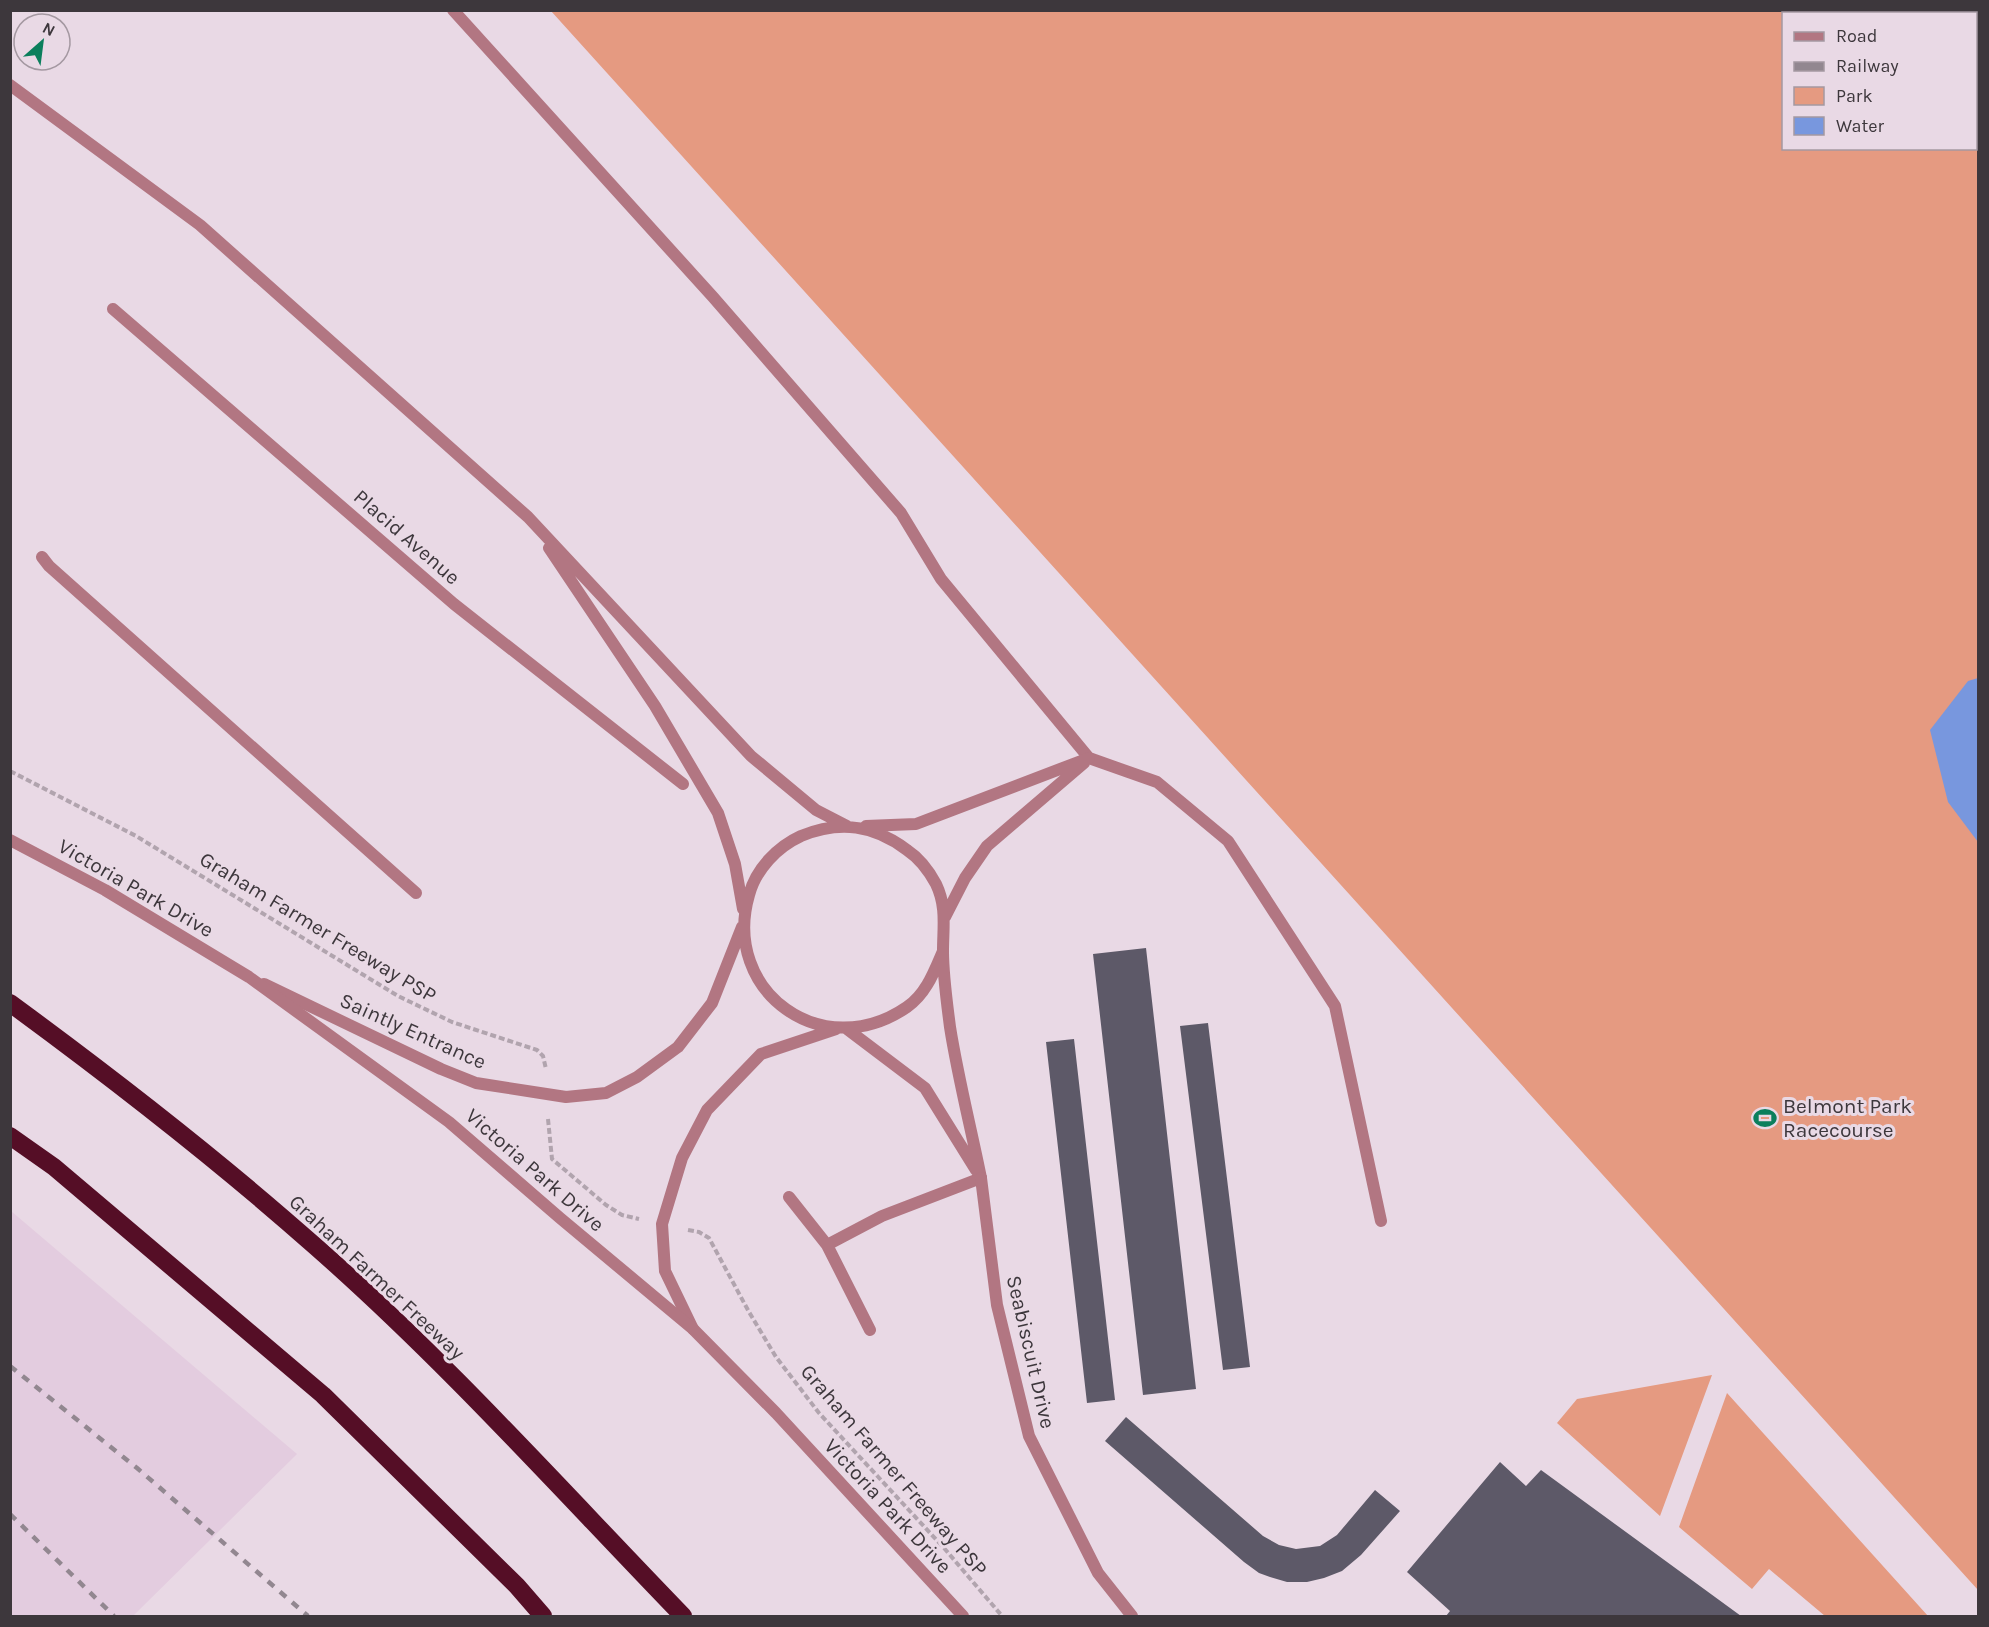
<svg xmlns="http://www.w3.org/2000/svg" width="1989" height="1627" viewBox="0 0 1989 1627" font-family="Karla,sans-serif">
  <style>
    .built { fill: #e3ccdf }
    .green { fill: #e59a81; fill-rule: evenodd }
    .water { fill: #7897de }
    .building { fill: #5d5968 }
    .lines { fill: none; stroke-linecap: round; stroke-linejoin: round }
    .path { stroke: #b1a4ae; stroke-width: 4; stroke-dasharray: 6 3; stroke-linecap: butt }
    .service { stroke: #b27682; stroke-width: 12 }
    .minor { stroke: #b27682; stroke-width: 12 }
    .tertiary { stroke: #b27682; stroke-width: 12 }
    .motorway { stroke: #550e26; stroke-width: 18 }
    .rail { stroke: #928790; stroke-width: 4.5; stroke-dasharray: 8 8; stroke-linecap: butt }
    .labels { text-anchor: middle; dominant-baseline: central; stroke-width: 6; stroke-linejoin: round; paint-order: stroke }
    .street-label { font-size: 21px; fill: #3d373c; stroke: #e9d9e5 }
    .poi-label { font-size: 21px; fill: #3d373c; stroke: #e9d9e5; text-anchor: start }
  </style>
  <rect width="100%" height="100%" fill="#e9d9e5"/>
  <path class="built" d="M11 1211 297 1454 133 1616H13L11 1614Z"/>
  <path class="green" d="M551 11H1978V1590ZM1784 14H1976V148H1784Z
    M1712 1375 1660 1516 1557 1423 1577 1399Z
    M1727 1393 1928 1616H1825L1769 1569 1752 1589 1679 1527Z"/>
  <path class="water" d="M1978 678V842L1948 802 1930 730 1968 681Z"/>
  <path class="building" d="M1146 948 1196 1389 1143 1395 1093 954Z
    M1208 1023 1250 1367 1223 1370 1180 1026Z
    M1074 1039 1115 1400 1087 1403 1046 1042Z
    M1126 1417 1263 1536 1279 1545 1296 1549 1320 1546 1337 1535 1375 1490 1400 1511 1361 1555 1342 1571 1324 1578 1307 1582H1287L1270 1577 1259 1573 1244 1562 1105 1441Z
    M1500 1462 1526 1486 1541 1470 1741 1616H1446L1450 1611 1407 1572Z"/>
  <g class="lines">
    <path class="path" d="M10 771 136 836 398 996 452 1022 537 1050 543 1056 546 1069
      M548 1119 552 1159 606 1205 622 1215 639 1219
      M688 1230 699 1232 709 1238 749 1312 776 1357 819 1413 944 1548 1002 1616"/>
    <path class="service" d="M453 10 713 297 901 513 941 579 1089 758 1157 782 1228 841 1335 1006 1381 1221
      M113 309 454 604 683 784
      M42 557 49 566 416 893
      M789 1197 827 1245 882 1216 981 1178
      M827 1245 870 1330"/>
    <path class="minor" d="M10 85 200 225 528 517 751 756 816 810 847 826
      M549 548 655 706 718 813 735 864 743 909
      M866 826 916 824 1089 758
      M945 917 965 878 987 846 1084 763
      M943 951C934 972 926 994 907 1007 823 1065 721 992 749 895 756 869 777 847 801 836 840 820 874 825 907 850 919 858 929 871 936 884 947 907 943 927 943 951 943 976 947 1003 950 1027 958 1078 971 1128 981 1178
      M264 984 441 1069 476 1083 566 1097 606 1093 637 1077 678 1047 712 1003 742 927
      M847 1029 925 1088 976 1170
      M693 1329 665 1271 662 1224 682 1158 707 1110 761 1054 836 1029"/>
    <path class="tertiary" d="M10 840 105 890 249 977 449 1122 560 1218 693 1329 776 1413 963 1616
      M981 1178 997 1305 1029 1436 1098 1573 1132 1616"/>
    <path class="motorway" d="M10 1003C115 1080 218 1160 315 1246 446 1361 562 1491 683 1616
      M10 1136 54 1167 323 1395 517 1586 543 1616"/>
    <path class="rail" d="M10 1366 137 1468 308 1616
      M10 1514 114 1616"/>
  </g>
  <defs>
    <g id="stadium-bare" transform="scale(1.8)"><path d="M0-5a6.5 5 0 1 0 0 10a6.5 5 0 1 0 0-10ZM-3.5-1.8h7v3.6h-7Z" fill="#0b7f5c" stroke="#e9d9e5" stroke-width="2.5" paint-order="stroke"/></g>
  </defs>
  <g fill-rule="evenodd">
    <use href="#stadium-bare" x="1765" y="1118"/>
  </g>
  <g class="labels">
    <g class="street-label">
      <text transform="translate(407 537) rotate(41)">Placid Avenue</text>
      <text transform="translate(136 888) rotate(30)">Victoria Park Drive</text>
      <text transform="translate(318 927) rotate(31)">Graham Farmer Freeway PSP</text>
      <text transform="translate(413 1031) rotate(24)">Saintly Entrance</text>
      <text transform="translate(535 1170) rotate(41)">Victoria Park Drive</text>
      <text transform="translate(377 1277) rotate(43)">Graham Farmer Freeway</text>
      <text transform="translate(1031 1352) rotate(77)">Seabiscuit Drive</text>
      <text transform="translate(894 1470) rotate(49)">Graham Farmer Freeway PSP</text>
      <text transform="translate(888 1506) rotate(47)">Victoria Park Drive</text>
    </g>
    <g class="poi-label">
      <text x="1783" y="1106">Belmont Park<tspan x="1783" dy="24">Racecourse</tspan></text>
    </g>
  </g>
  <rect width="1989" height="1627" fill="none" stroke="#3d373c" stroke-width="24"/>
  <rect x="1782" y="12" width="195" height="138" fill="#e9d9e5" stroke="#a498a1" stroke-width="1.5"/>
  <rect x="1794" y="32" width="30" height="9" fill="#b27682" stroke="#a498a1" stroke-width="1.5"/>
  <text x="1836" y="42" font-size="18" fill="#3d373c">Road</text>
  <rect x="1794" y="62" width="30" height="9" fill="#928790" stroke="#a498a1" stroke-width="1.5"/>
  <text x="1836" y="72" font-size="18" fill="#3d373c">Railway</text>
  <rect x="1794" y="87" width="30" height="18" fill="#e59a81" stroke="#a498a1" stroke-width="1.5"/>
  <text x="1836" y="102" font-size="18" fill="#3d373c">Park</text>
  <rect x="1794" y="117" width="30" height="18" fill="#7897de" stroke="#a498a1" stroke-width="1.5"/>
  <text x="1836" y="132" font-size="18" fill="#3d373c">Water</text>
  <g transform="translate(42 42) rotate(28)"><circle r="28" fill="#e9d9e5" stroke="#a498a1" stroke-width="1.5"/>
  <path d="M0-4.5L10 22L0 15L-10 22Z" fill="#0b7f5c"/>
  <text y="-9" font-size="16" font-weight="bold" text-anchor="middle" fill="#3d373c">N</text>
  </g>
</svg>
